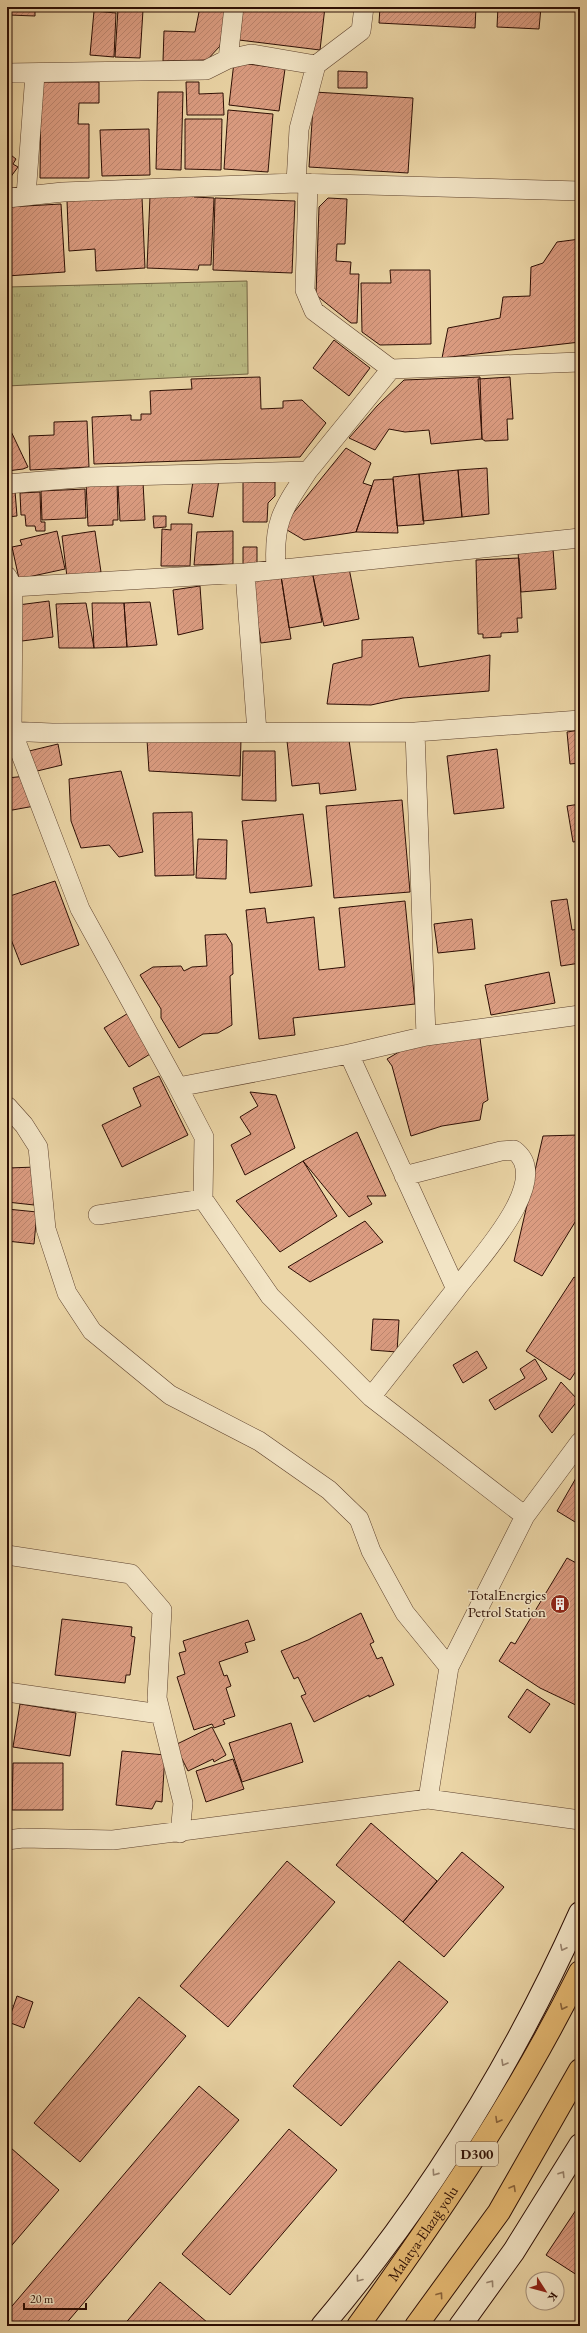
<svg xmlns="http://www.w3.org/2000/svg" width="587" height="2333" viewBox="0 0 587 2333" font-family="'EB Garamond',serif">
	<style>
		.park { fill: url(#park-tufts); stroke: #746544 }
		.building { fill: url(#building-hatch); stroke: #2d0e04 }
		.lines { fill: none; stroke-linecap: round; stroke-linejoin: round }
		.street-casing { stroke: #5c402c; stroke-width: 20 }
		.secondary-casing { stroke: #2d0e04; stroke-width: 24 }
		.highway-casing { stroke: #2d0e04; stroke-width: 24 }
		.street { stroke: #f2e4c5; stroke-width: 19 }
		.secondary { stroke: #f2e4c5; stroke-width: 22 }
		.highway { stroke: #e6ba73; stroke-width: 22 }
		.oneway { stroke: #99846e }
		.oneway2 { stroke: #8a643c }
		.labels { text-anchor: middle; stroke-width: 3; stroke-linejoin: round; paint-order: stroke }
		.shield { fill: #f2e4c5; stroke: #684e3e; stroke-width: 1 }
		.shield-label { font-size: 14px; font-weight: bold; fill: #2d0e04 }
		.poi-label { font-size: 15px; fill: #2d0e04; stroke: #f2e4c5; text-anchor: end }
		.street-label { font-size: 15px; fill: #2d0e04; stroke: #f2e4c5 }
	</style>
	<defs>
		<pattern id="park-tufts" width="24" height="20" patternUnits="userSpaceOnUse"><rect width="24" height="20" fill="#bbbc84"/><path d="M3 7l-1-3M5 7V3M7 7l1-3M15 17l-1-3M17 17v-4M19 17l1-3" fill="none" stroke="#a1a070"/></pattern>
		<pattern id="building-hatch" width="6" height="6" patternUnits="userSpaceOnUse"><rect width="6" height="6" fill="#db9c81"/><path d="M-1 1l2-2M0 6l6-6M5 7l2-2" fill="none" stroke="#bc856e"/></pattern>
	</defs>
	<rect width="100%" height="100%" fill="#ebd5a6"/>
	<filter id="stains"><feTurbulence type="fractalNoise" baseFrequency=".005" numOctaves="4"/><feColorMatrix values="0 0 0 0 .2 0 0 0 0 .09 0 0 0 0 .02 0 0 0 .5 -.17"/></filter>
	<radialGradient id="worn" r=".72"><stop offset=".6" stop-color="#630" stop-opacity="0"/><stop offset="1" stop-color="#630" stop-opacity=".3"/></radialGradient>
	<path class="park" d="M 247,281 L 248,374 L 7,386 L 7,287 Z"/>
	<path class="building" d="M 9,7 L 35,7 L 35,16 L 9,15 Z
		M 200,7 L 227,7 L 220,46 L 207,60 L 163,61 L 164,31 L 195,32 Z
		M 242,7 L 325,7 L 320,50 L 239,40 Z
		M 380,7 L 476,7 L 475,28 L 379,23 Z
		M 498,7 L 541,7 L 539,29 L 497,27 Z
		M 118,9 L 143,10 L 140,58 L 115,57 Z
		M 94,11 L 116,13 L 114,57 L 90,55 Z
		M 234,62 L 285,69 L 279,111 L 229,105 Z
		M 338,71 L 367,72 L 367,88 L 338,88 Z
		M 41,82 L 99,82 L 99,103 L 79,103 L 78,124 L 89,124 L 89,178 L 40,178 Z
		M 186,82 L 199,82 L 199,94 L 223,93 L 224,115 L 187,115 Z
		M 158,92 L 183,92 L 181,170 L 156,169 Z
		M 314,92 L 413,98 L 408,173 L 309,167 Z
		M 228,110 L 273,114 L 268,172 L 224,169 Z
		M 185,119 L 222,119 L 221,170 L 185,169 Z
		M 149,129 L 150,175 L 102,176 L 100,130 Z
		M 7,152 L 16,159 L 13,164 L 18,167 L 7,182 Z
		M 194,194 L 194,197 L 214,198 L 211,265 L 199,265 L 198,270 L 147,268 L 150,196 Z
		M 142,197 L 145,268 L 96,271 L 95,249 L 69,251 L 67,201 Z
		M 215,198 L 295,201 L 292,273 L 213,270 Z
		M 328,198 L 347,199 L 345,244 L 337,244 L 336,261 L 351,262 L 350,274 L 359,274 L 357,323 L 351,323 L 316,295 L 319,207 Z
		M 61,204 L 65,272 L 7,276 L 7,207 Z
		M 580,239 L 580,342 L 442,358 L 448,328 L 500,318 L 503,297 L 530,296 L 531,267 L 543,263 L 557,242 Z
		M 390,270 L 430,270 L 431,344 L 380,345 L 362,332 L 361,283 L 391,283 Z
		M 334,340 L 370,368 L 349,396 L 313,368 Z
		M 260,377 L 261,409 L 283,408 L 283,401 L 302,400 L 326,423 L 300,457 L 94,464 L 92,417 L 131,415 L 131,420 L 141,420 L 141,414 L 151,414 L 150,391 L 192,389 L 191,379 Z
		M 480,377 L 482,439 L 431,444 L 429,430 L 405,432 L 389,429 L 375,450 L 349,438 L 377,406 L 404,380 Z
		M 510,377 L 513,419 L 507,419 L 508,440 L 485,441 L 482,439 L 478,379 Z
		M 87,421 L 89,467 L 30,470 L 29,436 L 54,435 L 54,422 Z
		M 7,423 L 28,467 L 23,469 L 7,471 Z
		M 346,448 L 371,463 L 363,483 L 372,486 L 356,532 L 304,540 L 282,527 Z
		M 487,468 L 489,514 L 462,517 L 458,470 Z
		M 458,470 L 462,517 L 423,521 L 419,474 Z
		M 419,474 L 424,524 L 397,526 L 393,477 Z
		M 194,475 L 219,480 L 213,517 L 188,513 Z
		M 393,479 L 398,533 L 356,532 L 374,480 Z
		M 117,480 L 118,520 L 113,520 L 113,525 L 88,526 L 86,482 Z
		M 143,482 L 145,520 L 120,521 L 118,486 Z
		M 243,482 L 275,482 L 275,496 L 268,503 L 267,522 L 243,522 Z
		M 85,489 L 86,518 L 42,520 L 41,491 Z
		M 15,491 L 17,516 L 7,517 L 7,492 Z
		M 40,492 L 41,522 L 45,522 L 45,531 L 36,531 L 35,526 L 26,526 L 25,515 L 21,515 L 20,493 Z
		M 153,516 L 166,516 L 166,527 L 154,528 Z
		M 171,524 L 192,524 L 190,566 L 161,566 L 162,529 L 171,530 Z
		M 57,531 L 65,569 L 19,579 L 12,547 L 22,545 L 20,540 Z
		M 95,531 L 101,572 L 67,577 L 62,536 Z
		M 233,531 L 233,564 L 194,565 L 197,532 Z
		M 243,547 L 257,547 L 257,564 L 243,565 Z
		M 553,549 L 556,589 L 521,592 L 518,552 Z
		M 519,558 L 522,618 L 517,618 L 518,632 L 501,633 L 501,637 L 483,638 L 483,634 L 478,634 L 476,560 Z
		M 348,563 L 359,619 L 324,626 L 312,571 Z
		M 312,571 L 322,622 L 289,628 L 281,576 Z
		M 281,576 L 291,639 L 261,643 L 251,581 Z
		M 200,586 L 203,629 L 178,635 L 173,590 Z
		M 49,601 L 53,637 L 22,641 L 18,605 Z
		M 150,602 L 157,645 L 127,647 L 124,603 Z
		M 86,603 L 94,648 L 59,648 L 56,604 Z
		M 92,603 L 124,603 L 127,647 L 94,648 Z
		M 413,637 L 419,667 L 490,655 L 489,691 L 403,698 L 371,705 L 327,704 L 333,664 L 362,657 L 362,640 Z
		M 580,730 L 580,763 L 570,764 L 567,732 Z
		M 348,733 L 356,790 L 320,794 L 319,783 L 292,786 L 287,741 Z
		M 241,739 L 240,776 L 149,771 L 147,740 Z
		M 58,744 L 62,765 L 29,773 L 25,752 Z
		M 497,749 L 504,808 L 454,814 L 447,756 Z
		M 243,751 L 275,751 L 276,801 L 242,800 Z
		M 121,771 L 143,852 L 119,857 L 109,845 L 81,848 L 71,821 L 69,779 Z
		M 37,775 L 40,805 L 7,811 L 7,778 Z
		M 402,800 L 410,892 L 334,898 L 326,806 Z
		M 580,804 L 580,841 L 573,842 L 567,806 Z
		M 192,812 L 194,875 L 155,876 L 153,813 Z
		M 303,814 L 312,886 L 250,893 L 242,821 Z
		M 198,839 L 227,840 L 226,879 L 196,878 Z
		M 55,881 L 79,945 L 21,965 L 7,929 L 7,897 Z
		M 567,899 L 572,930 L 580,929 L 580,963 L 561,966 L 551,901 Z
		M 405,901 L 415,1004 L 293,1018 L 295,1035 L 259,1039 L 246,910 L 265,908 L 267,923 L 314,917 L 319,970 L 345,967 L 339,908 Z
		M 472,919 L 475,949 L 438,953 L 434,924 Z
		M 226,934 L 232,944 L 233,974 L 230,976 L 232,1025 L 218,1033 L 203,1034 L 179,1048 L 161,1018 L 161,1009 L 140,975 L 153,967 L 181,966 L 184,971 L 192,967 L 207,966 L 205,935 Z
		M 549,972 L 555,1003 L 491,1015 L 485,985 Z
		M 130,1012 L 155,1051 L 129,1067 L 104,1028 Z
		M 476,1031 L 480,1038 L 488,1100 L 483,1103 L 480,1120 L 442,1126 L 411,1136 L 392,1066 L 387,1059 L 426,1036 Z
		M 159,1076 L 188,1135 L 122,1167 L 102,1125 L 141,1106 L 133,1088 Z
		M 250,1092 L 276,1095 L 295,1148 L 245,1175 L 231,1145 L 251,1134 L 240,1117 L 258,1106 Z
		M 357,1132 L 386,1196 L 367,1196 L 372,1204 L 349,1217 L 303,1161 Z
		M 578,1135 L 580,1154 L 580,1214 L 542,1276 L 514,1261 L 543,1136 Z
		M 303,1161 L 337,1216 L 280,1252 L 236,1201 Z
		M 36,1167 L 34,1205 L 7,1202 L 8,1168 Z
		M 7,1209 L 37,1212 L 34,1244 L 7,1241 Z
		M 365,1221 L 383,1242 L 310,1282 L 288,1267 Z
		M 574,1277 L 580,1281 L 580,1365 L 570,1380 L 526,1351 Z
		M 373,1319 L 399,1320 L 397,1352 L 371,1350 Z
		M 477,1351 L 487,1368 L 463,1383 L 453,1365 Z
		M 535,1359 L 547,1379 L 495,1410 L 489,1400 L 525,1378 L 520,1369 Z
		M 561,1382 L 578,1400 L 552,1433 L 539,1416 Z
		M 580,1471 L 580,1525 L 557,1511 Z
		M 567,1558 L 580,1565 L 580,1707 L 540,1688 L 499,1661 L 511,1642 L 515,1644 Z
		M 361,1613 L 374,1642 L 370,1644 L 377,1659 L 382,1657 L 394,1685 L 369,1697 L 369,1695 L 314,1722 L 301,1696 L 306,1694 L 298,1677 L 294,1679 L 281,1651 L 308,1640 Z
		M 62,1619 L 132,1627 L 131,1636 L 135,1637 L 130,1675 L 126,1675 L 125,1683 L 55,1675 Z
		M 248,1620 L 255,1640 L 245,1643 L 248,1652 L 219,1662 L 224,1676 L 227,1675 L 231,1686 L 226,1688 L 235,1716 L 223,1720 L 225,1724 L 214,1728 L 212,1724 L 194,1730 L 177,1677 L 185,1674 L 179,1653 L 186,1651 L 183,1641 Z
		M 527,1689 L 550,1704 L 530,1733 L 508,1717 Z
		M 20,1704 L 76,1713 L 70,1756 L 13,1747 Z
		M 291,1723 L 303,1762 L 242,1782 L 229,1743 Z
		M 212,1727 L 226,1755 L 214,1762 L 213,1759 L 188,1771 L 175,1745 Z
		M 122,1751 L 165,1755 L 162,1802 L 156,1801 L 152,1809 L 116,1805 Z
		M 233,1759 L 244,1789 L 206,1802 L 196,1771 Z
		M 13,1763 L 63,1763 L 63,1810 L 12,1810 Z
		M 371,1823 L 437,1881 L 403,1922 L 336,1865 Z
		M 462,1852 L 504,1887 L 444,1957 L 403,1922 Z
		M 287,1861 L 335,1902 L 228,2027 L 180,1986 Z
		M 399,1961 L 448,2002 L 341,2126 L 293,2086 Z
		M 17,1996 L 33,2002 L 24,2028 L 8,2022 Z
		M 139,1997 L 186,2036 L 80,2162 L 34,2123 Z
		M 7,2004 L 12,2005 L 7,2024 Z
		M 199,2086 L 239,2120 L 64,2326 L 8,2326 L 7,2312 Z
		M 289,2129 L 337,2170 L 230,2295 L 182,2254 Z
		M 11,2148 L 59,2190 L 7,2251 L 7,2153 Z
		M 580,2204 L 580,2277 L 546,2255 Z
		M 160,2282 L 208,2323 L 206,2326 L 123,2326 Z"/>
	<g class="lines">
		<defs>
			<path id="street" d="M 228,59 L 234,7
				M 316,65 L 361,31 L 364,7
				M 7,73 L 206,70 L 228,59 L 251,54 L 316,65 L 299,129 L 296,183
				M 308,183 L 305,290 L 314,311 L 391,369 L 580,362
				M 26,196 L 35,74
				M 7,198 L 63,192 L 296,183 L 580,191
				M 7,484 L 90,477 L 308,471 L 391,369
				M 276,568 C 273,521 283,509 308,471
				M 245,573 L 257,732
				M 7,576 L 13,587 L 12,731 L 80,909 L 178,1087 L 204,1137 L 203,1199 L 270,1296 L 371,1397 L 525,1516
				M 13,587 L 245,573 L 580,538
				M 7,731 L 52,733 L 415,732 L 580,720
				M 415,732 L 426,1036
				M 349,1054 L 456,1289 L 371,1397
				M 178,1087 L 349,1054 L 426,1036 L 580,1015
				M 7,1106 L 24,1125 L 38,1147 L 46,1229 L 67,1293 L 92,1331 L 170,1395 L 259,1441 L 329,1490 L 359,1519 L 371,1551 L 405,1613 L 449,1667
				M 404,1176 L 501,1151 L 514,1150 C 555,1180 476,1262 456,1289
				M 98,1215 L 203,1199
				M 7,1555 L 131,1574 L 162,1610 L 157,1698 L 183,1803 L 180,1833
				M 7,1692 L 160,1714
				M 428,1799 L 449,1667 L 525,1516 L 580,1442
				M 7,1840 L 23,1838 L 113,1840 L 428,1799 L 580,1820"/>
			<path id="secondary" d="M 322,2326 C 427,2202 514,2061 580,1913
				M 460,2326 L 514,2251 L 580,2145"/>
			<g id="highway">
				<path id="s1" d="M 358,2326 C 440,2213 518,2097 580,1972"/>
				<path d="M 416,2326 L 499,2212 L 580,2070"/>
			</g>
		</defs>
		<use href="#street" class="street-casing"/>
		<use href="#secondary" class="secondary-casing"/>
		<use href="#highway" class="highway-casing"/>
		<use href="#street" class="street"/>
		<use href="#secondary" class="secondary"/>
		<use href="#highway" class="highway"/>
	</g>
	<defs><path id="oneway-chevron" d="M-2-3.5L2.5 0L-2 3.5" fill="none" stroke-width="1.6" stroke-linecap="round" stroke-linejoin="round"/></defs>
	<g class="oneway">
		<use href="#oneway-chevron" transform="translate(563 1948) rotate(117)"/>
		<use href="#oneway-chevron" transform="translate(504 2063) rotate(120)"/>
		<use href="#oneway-chevron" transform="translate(435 2173) rotate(125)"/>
		<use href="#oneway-chevron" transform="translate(562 2174) rotate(-58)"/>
		<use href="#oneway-chevron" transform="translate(359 2279) rotate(127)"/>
		<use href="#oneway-chevron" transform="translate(491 2283) rotate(-54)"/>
	</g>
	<g class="oneway2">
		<use href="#oneway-chevron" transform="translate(563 2007) rotate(116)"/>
		<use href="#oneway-chevron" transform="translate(498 2120) rotate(120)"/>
		<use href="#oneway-chevron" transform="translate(513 2188) rotate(-60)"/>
		<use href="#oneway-chevron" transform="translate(440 2295) rotate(-54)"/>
	</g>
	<defs>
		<symbol id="building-disc" viewBox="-11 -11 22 22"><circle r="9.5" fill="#8f2418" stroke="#f2e4c5"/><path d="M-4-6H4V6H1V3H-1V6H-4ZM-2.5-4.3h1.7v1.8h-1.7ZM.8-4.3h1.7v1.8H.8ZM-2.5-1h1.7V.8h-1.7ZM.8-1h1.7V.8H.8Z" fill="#fff"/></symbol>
	</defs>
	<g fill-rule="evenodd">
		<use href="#building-disc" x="549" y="1593" width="22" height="22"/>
	</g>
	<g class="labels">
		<rect class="shield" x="456" y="2142" width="42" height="24" rx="3"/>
		<g class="shield-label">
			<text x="477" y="2159">D300</text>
		</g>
		<g class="poi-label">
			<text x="546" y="1600">TotalEnergies<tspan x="546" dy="17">Petrol Station</tspan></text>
		</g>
		<g class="street-label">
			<text dy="5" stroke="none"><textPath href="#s1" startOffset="113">Malatya-Elazığ yolu</textPath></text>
		</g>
	</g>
	<rect width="587" height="2333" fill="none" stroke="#ebd5a6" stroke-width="24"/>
	<rect x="8" y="8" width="571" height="2317" fill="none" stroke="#2d0e04" stroke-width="2"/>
	<rect x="12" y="12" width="563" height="2309" fill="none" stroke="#2d0e04"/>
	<g transform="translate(545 2291) rotate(126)"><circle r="19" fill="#f2e4c5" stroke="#a38e78"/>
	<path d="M0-3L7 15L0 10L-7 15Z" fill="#8f2418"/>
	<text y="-6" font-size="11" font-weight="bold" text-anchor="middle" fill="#2d0e04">K</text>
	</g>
	<path d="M24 2303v6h62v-6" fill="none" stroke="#2d0e04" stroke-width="2"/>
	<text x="30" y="2303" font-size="12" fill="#2d0e04" stroke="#f2e4c5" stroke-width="3" paint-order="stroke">20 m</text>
	<rect width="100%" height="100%" filter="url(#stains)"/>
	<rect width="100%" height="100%" fill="url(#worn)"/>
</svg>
